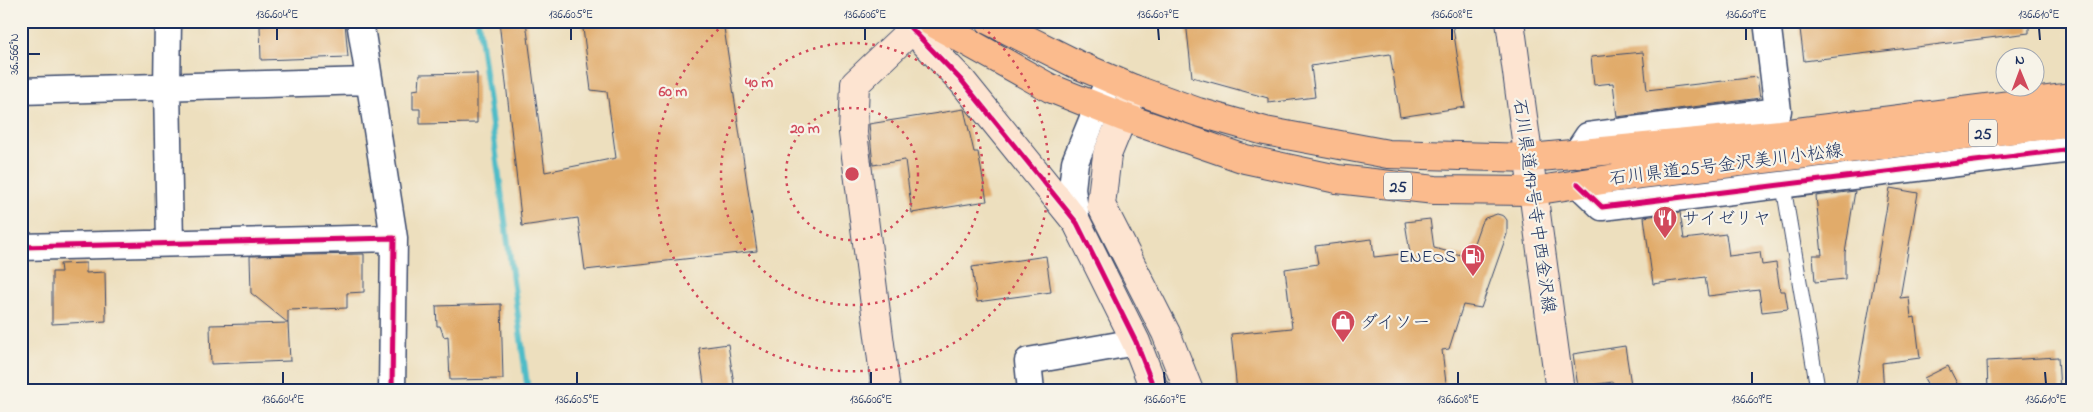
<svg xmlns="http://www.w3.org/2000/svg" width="2093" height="412" viewBox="0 0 2093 412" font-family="'Indie Flower','Klee One',sans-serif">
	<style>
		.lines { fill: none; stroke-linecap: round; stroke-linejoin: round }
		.stream { stroke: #4fbcc7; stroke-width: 6 }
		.building { fill: #e1ab6a }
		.lane-casing { stroke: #3a496c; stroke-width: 16 }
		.street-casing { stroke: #3a496c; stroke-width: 29 }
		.secondary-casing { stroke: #3a496c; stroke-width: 30 }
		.primary-casing { stroke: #3a496c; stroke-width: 30 }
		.lane { stroke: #fff; stroke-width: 14 }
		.street { stroke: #fff; stroke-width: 26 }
		.secondary { stroke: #fde4d1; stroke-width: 28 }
		.primary { stroke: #fbbb8d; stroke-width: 28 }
		.cycleway-casing { stroke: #f7f3e8; stroke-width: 8 }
		.cycleway { stroke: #d6006c; stroke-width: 5 }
		.ticks { fill: none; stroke: #1b2f5e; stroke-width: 2 }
		.ring { fill: none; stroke: #d1495b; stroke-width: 2.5; stroke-dasharray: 2.5 5 }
		.labels { text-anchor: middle; stroke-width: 4.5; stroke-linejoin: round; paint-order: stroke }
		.shield { fill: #f7f3e8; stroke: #5d6a87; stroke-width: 1 }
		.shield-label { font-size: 16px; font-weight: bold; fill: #1b2f5e }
		.street-label { font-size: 18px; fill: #1b2f5e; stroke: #f7f3e8 }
		.poi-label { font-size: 18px; fill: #1b2f5e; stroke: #f7f3e8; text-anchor: start }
		.centre { fill: #d1495b; stroke: #f7f3e8; stroke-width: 2.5 }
		.ring-label { font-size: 15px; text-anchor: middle; font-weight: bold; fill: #d1495b; stroke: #f7f3e8; stroke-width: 4.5; stroke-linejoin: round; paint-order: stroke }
		.neatline { fill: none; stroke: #1b2f5e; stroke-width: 2 }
		.ticks-label { font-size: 12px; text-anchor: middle; fill: #1b2f5e }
	</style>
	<rect width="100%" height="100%" fill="#f7f3e8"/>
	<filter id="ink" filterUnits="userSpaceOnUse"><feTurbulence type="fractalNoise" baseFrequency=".02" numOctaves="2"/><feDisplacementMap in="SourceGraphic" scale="10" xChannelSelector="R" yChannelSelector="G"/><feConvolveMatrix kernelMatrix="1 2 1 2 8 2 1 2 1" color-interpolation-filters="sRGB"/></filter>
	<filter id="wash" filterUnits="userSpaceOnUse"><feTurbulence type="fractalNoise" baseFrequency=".0096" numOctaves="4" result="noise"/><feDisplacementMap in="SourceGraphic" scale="20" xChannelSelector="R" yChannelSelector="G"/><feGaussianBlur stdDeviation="1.12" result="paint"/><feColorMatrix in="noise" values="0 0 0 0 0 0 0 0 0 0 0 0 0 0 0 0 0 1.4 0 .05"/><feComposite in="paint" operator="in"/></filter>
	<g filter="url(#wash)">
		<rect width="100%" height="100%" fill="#eddfbe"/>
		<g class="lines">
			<path class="stream" d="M 478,21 L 528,391"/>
		</g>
		<g id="blocks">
			<path class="building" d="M 499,21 L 526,21 L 545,172 L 616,158 L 607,92 L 591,90 L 582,21 L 723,21 L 757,251 L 585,270 L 578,218 L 522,226 Z
				M 1186,21 L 1452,21 L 1465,107 L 1400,117 L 1390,54 L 1311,66 L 1315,97 L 1268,103 L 1268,98 L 1192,77 Z
				M 1799,21 L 2029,21 L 2029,33 L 1804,61 Z
				M 345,23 L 348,57 L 261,60 L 260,26 Z
				M 1643,52 L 1647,90 L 1757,77 L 1760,98 L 1617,117 L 1613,83 L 1594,85 L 1591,57 Z
				M 477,73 L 477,123 L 420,124 L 420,109 L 413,109 L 413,90 L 419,89 L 420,74 Z
				M 964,109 L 974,152 L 978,152 L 987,201 L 912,213 L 905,160 L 873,165 L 869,124 Z
				M 1890,188 L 1918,193 L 1900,298 L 1909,297 L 1911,318 L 1915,317 L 1920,358 L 1882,363 L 1884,391 L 1855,391 Z
				M 1855,191 L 1845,253 L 1845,279 L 1815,282 L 1813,255 L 1822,255 L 1816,196 Z
				M 1680,212 L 1684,239 L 1726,234 L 1729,256 L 1760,252 L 1762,265 L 1776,263 L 1780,291 L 1785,291 L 1788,309 L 1762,312 L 1759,290 L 1708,296 L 1705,277 L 1653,284 L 1644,217 Z
				M 1497,214 L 1504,216 L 1507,220 L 1507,234 L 1481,308 L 1463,305 L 1449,349 L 1442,350 L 1447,391 L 1237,391 L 1231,334 L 1292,328 L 1285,269 L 1318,264 L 1315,246 L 1372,239 L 1374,257 L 1410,253 L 1405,222 L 1430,219 L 1434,248 L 1469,257 L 1481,223 L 1485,218 Z
				M 364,254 L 364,292 L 347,293 L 347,308 L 288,310 L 288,323 L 251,293 L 250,256 Z
				M 1046,256 L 1051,292 L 977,302 L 972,267 Z
				M 86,263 L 86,273 L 105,272 L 106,321 L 52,324 L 52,272 L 61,272 L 60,264 Z
				M 501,304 L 503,379 L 450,380 L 448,336 L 444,337 L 440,326 L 437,326 L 436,306 Z
				M 288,323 L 290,361 L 211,364 L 210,325 Z
				M 728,344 L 735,391 L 705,391 L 699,348 Z
				M 1625,346 L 1632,391 L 1614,391 L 1613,382 L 1578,387 L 1573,354 Z
				M 2058,357 L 2060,391 L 1988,391 L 1987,361 Z
				M 1948,366 L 1961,391 L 1931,391 L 1924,378 Z"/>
		</g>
	</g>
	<g filter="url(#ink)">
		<use href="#blocks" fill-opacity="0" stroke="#3a496c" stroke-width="1"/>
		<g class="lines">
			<defs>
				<path id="lane" d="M 1783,184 L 1818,391"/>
				<path id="street" d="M 168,21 L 167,87 L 170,243
					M 360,21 L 394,238
					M 21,91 L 369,81
					M 1576,154 L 1588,136 L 1778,111 L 1767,21
					M 1578,184 L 1602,207 L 2072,149
					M 1077,223 L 1072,189 L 1075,162 L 1109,79
					M 21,247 L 394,238 L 392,391
					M 1031,391 L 1028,361 L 1136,342"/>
				<path id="secondary" d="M 904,21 L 962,81 L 1077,223 L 1136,342 L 1155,391
					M 1510,21 L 1560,391
					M 1134,89 L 1107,155 L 1101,205 L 1166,333 L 1189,391
					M 886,391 L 853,133 L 855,84 L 921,21"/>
				<path id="primary" d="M 930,21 L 1050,88 L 1123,117 L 1245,159 L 1337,179 L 1435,190 L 1533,191 L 1641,174 L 2072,122
					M 990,21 L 1076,64 L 1134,89 L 1198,112 L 1265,131 L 1388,154 L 1530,158 L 1781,134 L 2072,97"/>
			</defs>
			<use href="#lane" class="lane-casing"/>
			<use href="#street" class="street-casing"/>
			<use href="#secondary" class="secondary-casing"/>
			<use href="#primary" class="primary-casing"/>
			<use href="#lane" class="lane"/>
			<use href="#street" class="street"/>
			<use href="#secondary" class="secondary"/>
			<use href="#primary" class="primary"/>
			<defs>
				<path id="cycleway" d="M 904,21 L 962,81 L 1077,223 L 1136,342 L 1155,391
					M 1578,184 L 1602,207 L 2072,149
					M 21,247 L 394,238 L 392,391"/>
			</defs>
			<use href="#cycleway" class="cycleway-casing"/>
			<use href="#cycleway" class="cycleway"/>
		</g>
	</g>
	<path class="ticks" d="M 277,28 L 277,40M 571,28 L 571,40M 865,28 L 865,40M 1158,28 L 1159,40M 1452,28 L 1452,40M 1746,28 L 1746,40M 2039,28 L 2040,40M 28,54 L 40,54M 283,372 L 283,384M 577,372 L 577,384M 871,372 L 871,384M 1164,372 L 1165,384M 1458,372 L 1458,384M 1752,372 L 1752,384M 2045,372 L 2046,384"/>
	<g class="ring">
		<circle cx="852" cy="174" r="66"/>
		<circle cx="852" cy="174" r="131"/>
		<path d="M977 22A197 197 0 1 1 727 22"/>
	</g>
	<defs>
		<symbol id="restaurant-pin" viewBox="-11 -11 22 30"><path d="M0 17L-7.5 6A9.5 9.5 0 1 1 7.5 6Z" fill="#d1495b" stroke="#f7f3e8"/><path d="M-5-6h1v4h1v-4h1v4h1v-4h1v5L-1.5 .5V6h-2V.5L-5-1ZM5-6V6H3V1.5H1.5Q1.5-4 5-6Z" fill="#fff"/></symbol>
		<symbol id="fuel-pin" viewBox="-11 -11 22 30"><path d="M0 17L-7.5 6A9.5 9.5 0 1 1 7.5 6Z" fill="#d1495b" stroke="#f7f3e8"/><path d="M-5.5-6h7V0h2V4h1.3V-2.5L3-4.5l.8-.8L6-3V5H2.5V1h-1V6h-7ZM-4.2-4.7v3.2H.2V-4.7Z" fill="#fff"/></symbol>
		<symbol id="shop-pin" viewBox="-11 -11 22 30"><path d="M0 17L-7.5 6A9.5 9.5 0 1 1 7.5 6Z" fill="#d1495b" stroke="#f7f3e8"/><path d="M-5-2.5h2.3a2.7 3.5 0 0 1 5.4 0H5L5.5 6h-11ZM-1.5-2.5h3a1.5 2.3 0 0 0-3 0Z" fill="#fff"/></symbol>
	</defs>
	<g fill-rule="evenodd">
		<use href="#restaurant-pin" x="1651" y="204" width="28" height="38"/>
		<use href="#fuel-pin" x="1459" y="242" width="28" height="38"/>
		<use href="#shop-pin" x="1329" y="308" width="28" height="38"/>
	</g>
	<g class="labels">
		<g class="shield">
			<rect x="1969" y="119.5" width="28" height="27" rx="4"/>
			<rect x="1384" y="172.5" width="28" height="27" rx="4"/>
		</g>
		<g class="shield-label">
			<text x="1983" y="139">25</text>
			<text x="1398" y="192">25</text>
		</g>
		<g class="street-label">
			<text transform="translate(1726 164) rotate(-7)" y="6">石川県道25号金沢美川小松線</text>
			<text transform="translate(1535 206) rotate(82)" y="6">石川県道197号寺中西金沢線</text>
		</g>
		<g class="poi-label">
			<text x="1682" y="224">サイゼリヤ</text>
			<text x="1456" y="262" text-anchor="end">ENEOS</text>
			<text x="1360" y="328">ダイソー</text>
		</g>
	</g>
	<circle cx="852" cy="174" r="8" class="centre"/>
	<g class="ring-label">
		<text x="759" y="87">40 m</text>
		<text x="673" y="96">60 m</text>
		<text x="805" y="133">20 m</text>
	</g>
	<rect width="2093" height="412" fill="none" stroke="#f7f3e8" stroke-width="55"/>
	<g transform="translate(2020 72) rotate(359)"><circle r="24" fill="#f7f3e8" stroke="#9fa5b1"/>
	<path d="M0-4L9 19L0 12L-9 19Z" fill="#d1495b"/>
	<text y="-8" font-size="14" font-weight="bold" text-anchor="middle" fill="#1b2f5e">N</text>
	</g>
	<rect x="28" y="28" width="2038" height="356" class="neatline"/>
	<g class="ticks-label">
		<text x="277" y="18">136.604°E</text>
		<text x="571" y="18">136.605°E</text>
		<text x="865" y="18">136.606°E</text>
		<text x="1158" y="18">136.607°E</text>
		<text x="1452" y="18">136.608°E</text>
		<text x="1746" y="18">136.609°E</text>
		<text x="2039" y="18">136.610°E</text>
		<text transform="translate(14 54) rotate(-90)" y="4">36.566°N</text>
		<text x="283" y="403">136.604°E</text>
		<text x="577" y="403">136.605°E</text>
		<text x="871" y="403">136.606°E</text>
		<text x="1165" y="403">136.607°E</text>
		<text x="1458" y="403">136.608°E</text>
		<text x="1752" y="403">136.609°E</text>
		<text x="2046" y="403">136.610°E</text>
	</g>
</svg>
